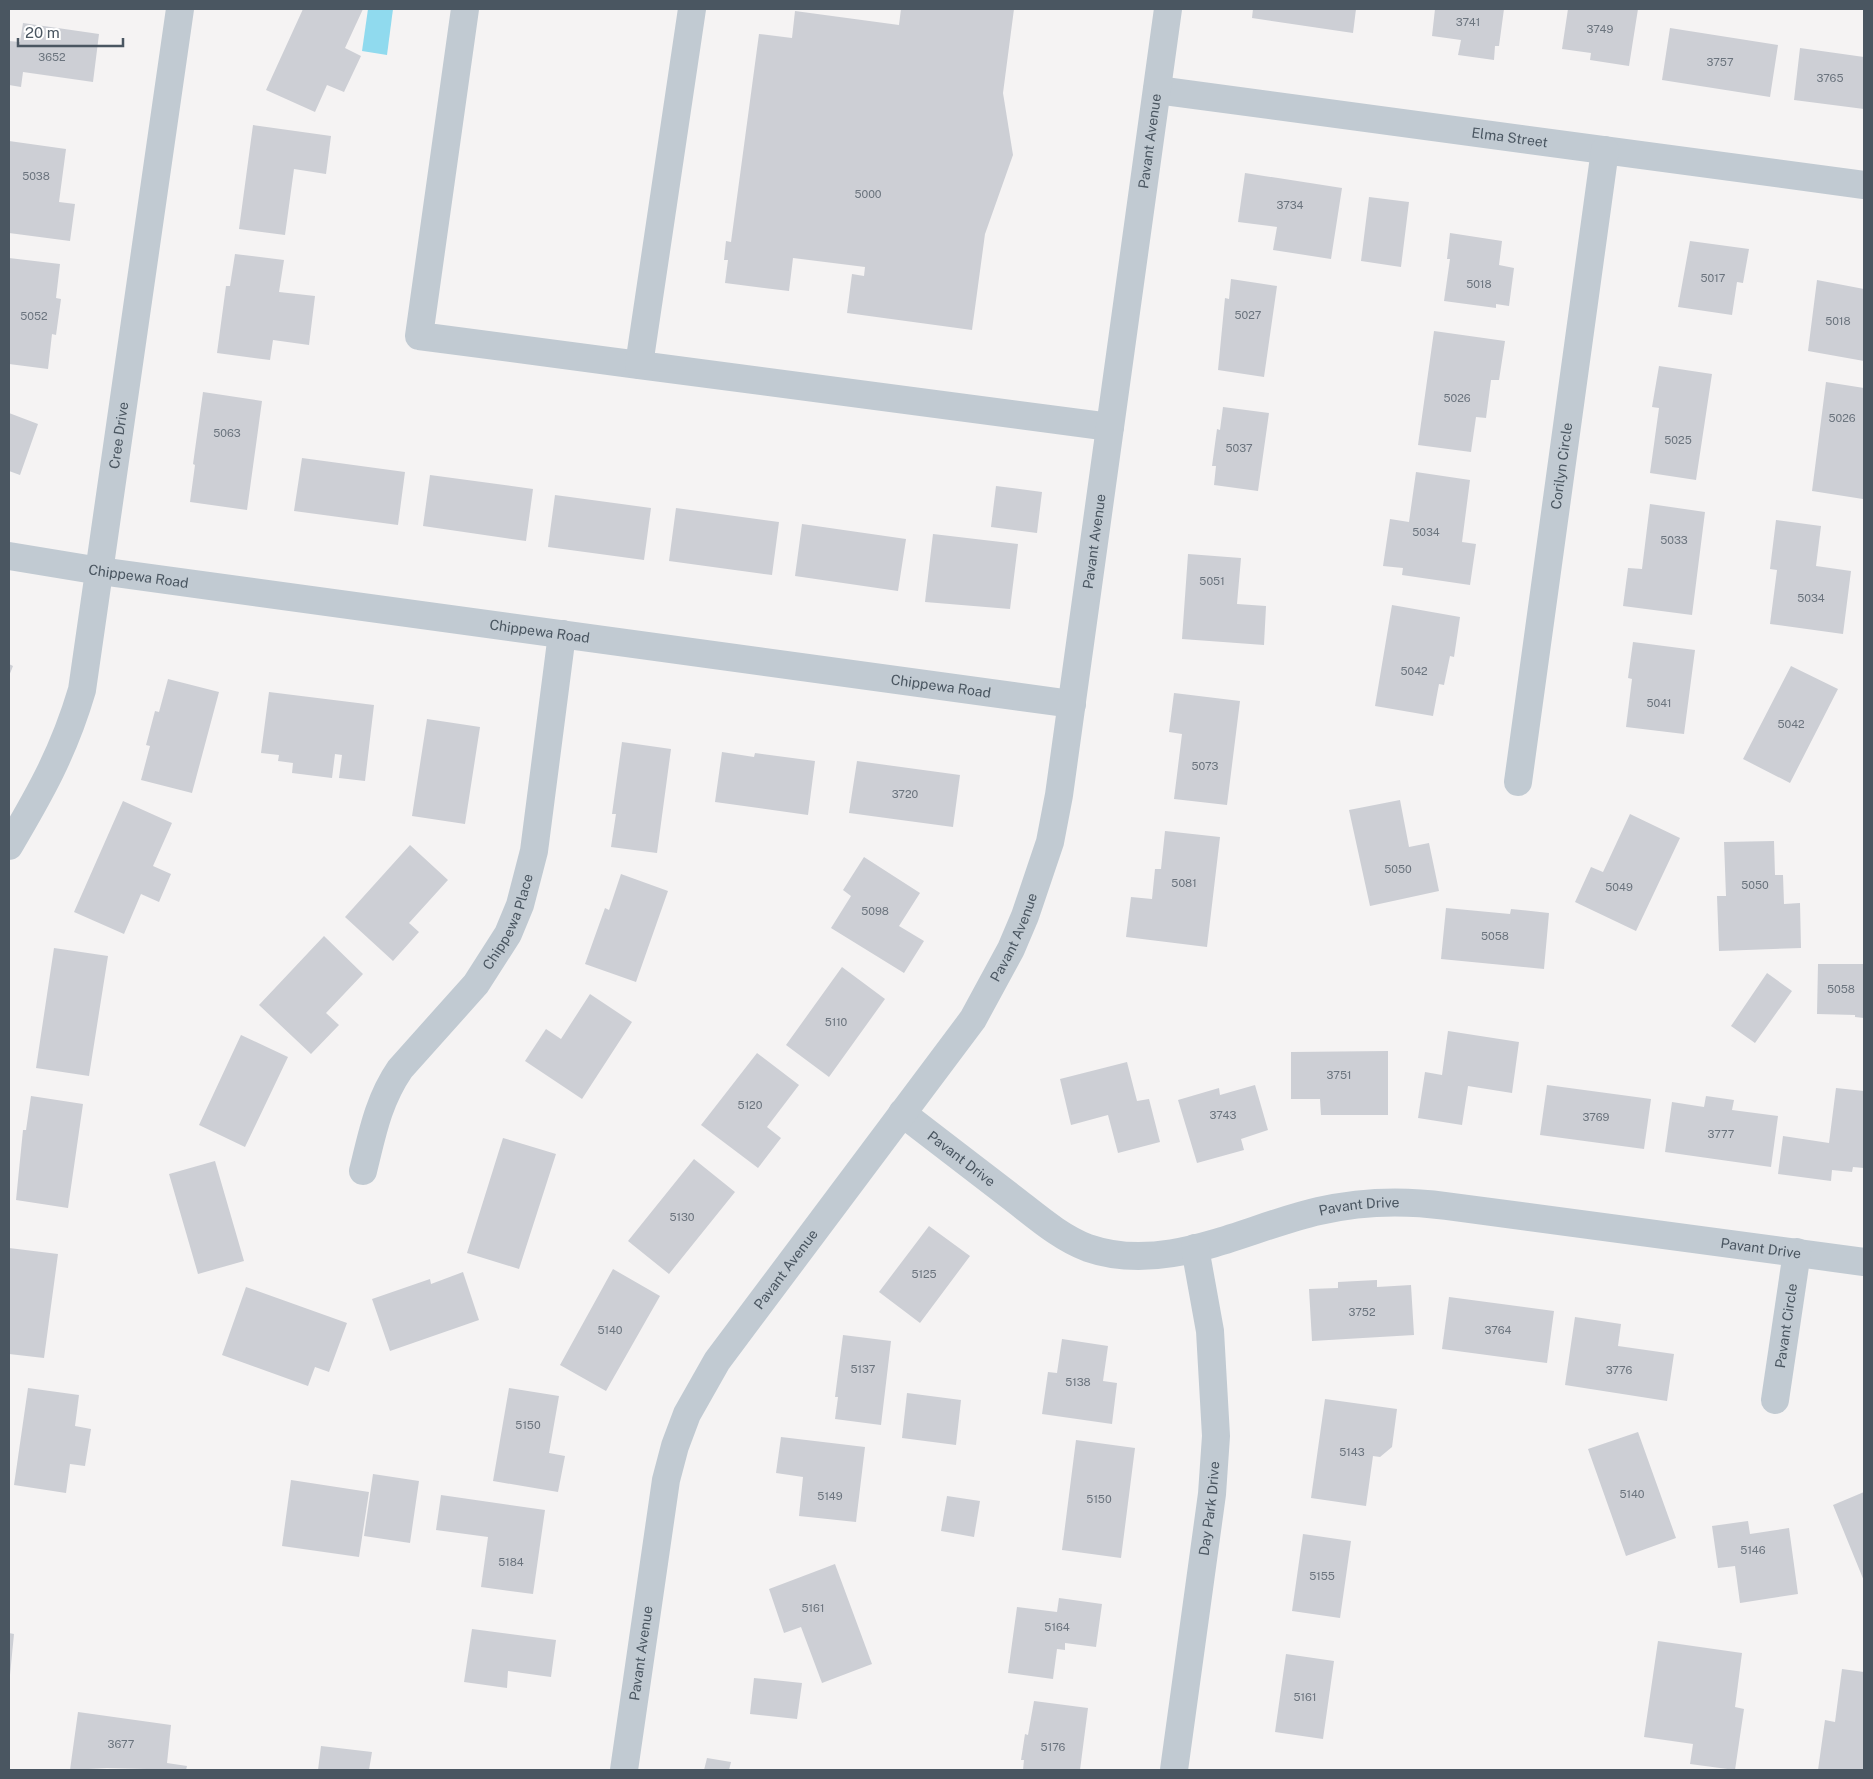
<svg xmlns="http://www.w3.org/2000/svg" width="1873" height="1779" viewBox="0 0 1873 1779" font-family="'Public Sans',sans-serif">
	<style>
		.water { fill: #90daee }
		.building { fill: #cdcfd5 }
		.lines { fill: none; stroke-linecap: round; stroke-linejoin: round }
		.minor { stroke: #c1cad2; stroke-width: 28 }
		.labels { text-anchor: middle; stroke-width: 4; stroke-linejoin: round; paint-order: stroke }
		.number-label { font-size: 11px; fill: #6b747e }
		.street-label { font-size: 14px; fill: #4a5661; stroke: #fff }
	</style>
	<rect width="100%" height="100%" fill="#f5f3f3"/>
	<path class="water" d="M 368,9 L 393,9 L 387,55 L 362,51 Z"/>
	<path class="building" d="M 303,9 L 363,9 L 345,48 L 361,56 L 344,92 L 327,85 L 315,112 L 266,90 Z
		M 901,9 L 1014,9 L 1003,93 L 1013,155 L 985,234 L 972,330 L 847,313 L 852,274 L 864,276 L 865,267 L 793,258 L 789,291 L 725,283 L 728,260 L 724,260 L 726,241 L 731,242 L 759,34 L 792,38 L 795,11 L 899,25 Z
		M 1253,9 L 1356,9 L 1353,33 L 1252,18 Z
		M 1435,9 L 1504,9 L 1499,46 L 1495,46 L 1494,60 L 1458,55 L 1461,40 L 1432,36 Z
		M 1568,9 L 1638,9 L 1629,66 L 1590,60 L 1591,53 L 1562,49 Z
		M 23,23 L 99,34 L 93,82 L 23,72 L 21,87 L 9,85 L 9,41 L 20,42 Z
		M 1670,28 L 1778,45 L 1770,97 L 1662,80 Z
		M 1800,48 L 1864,57 L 1864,109 L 1794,100 Z
		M 253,125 L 331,136 L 326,174 L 294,169 L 285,235 L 239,229 Z
		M 9,141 L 66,149 L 59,202 L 75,204 L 70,241 L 9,233 Z
		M 1245,173 L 1342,188 L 1331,259 L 1273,250 L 1277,227 L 1238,222 Z
		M 1369,197 L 1409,202 L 1401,267 L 1361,261 Z
		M 1450,233 L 1502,241 L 1499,265 L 1514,268 L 1509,306 L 1496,304 L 1496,308 L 1444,301 L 1450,259 L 1447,259 Z
		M 1690,241 L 1749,249 L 1743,283 L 1737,282 L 1732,315 L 1678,307 Z
		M 235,254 L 284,260 L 279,292 L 315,296 L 309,345 L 273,340 L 270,360 L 217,353 L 226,286 L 230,286 Z
		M 9,258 L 60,264 L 56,298 L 61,299 L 56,335 L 52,334 L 48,369 L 9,364 Z
		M 1231,279 L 1277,286 L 1264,377 L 1218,370 L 1225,298 L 1229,299 Z
		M 1817,280 L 1864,289 L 1864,361 L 1808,351 Z
		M 1434,331 L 1505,341 L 1499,380 L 1491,380 L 1486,418 L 1476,417 L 1471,452 L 1418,445 Z
		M 1659,366 L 1712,374 L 1696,480 L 1650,473 L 1659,408 L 1652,407 Z
		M 1826,382 L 1864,388 L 1863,499 L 1812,491 Z
		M 203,392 L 262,401 L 247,510 L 190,502 L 195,465 L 193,464 Z
		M 1223,407 L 1269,413 L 1258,491 L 1214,485 L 1216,466 L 1212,466 L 1217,429 L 1220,430 Z
		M 9,413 L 38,424 L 20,475 L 9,471 Z
		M 302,458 L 405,472 L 398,525 L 294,511 Z
		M 1416,472 L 1470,480 L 1462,542 L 1476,544 L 1470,585 L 1402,575 L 1403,568 L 1383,566 L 1390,519 L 1409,522 Z
		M 430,475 L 533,489 L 526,541 L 423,526 Z
		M 996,486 L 1042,492 L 1037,533 L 991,527 Z
		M 555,495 L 651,508 L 644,560 L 548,547 Z
		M 1650,504 L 1705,512 L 1692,615 L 1623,606 L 1628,568 L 1642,569 Z
		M 676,508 L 779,522 L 772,575 L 669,561 Z
		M 1776,520 L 1821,526 L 1816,566 L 1851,571 L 1843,634 L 1770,624 L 1777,570 L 1770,569 Z
		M 802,524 L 906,539 L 898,591 L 795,576 Z
		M 933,534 L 1018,544 L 1010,609 L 925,602 Z
		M 1188,554 L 1241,558 L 1237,604 L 1266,606 L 1264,645 L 1182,639 Z
		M 1392,605 L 1460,617 L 1454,657 L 1450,656 L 1444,685 L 1439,684 L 1433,716 L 1375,706 Z
		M 1633,642 L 1695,650 L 1684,734 L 1626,727 L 1632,679 L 1628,678 Z
		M 9,664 L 13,666 L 9,676 Z
		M 1791,666 L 1838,689 L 1790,783 L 1743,759 Z
		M 168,679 L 219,692 L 192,793 L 141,780 L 150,746 L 146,745 L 155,711 L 159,712 Z
		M 269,692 L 374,705 L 365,781 L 339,778 L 342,755 L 335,754 L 332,778 L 292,773 L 293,763 L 278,761 L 279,755 L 261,753 Z
		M 1174,693 L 1240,701 L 1227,805 L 1174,799 L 1182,734 L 1169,732 Z
		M 427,719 L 480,727 L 465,824 L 412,816 Z
		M 622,742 L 671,749 L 657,853 L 611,847 L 616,814 L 612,814 Z
		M 722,752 L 754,757 L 755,753 L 815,761 L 808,815 L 715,802 Z
		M 857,761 L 960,775 L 953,827 L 849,813 Z
		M 1400,800 L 1409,847 L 1429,843 L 1439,891 L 1370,906 L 1349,810 Z
		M 123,801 L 172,823 L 153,866 L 171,874 L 159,902 L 141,894 L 124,934 L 74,912 Z
		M 1630,814 L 1680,838 L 1636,931 L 1575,902 L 1591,867 L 1603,872 Z
		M 1165,831 L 1220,837 L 1207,947 L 1126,937 L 1131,897 L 1152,899 L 1155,869 L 1161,869 Z
		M 1774,841 L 1775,875 L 1783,875 L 1784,904 L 1800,903 L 1801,948 L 1719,951 L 1717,896 L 1726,896 L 1724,842 Z
		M 410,845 L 448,880 L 409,923 L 419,932 L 393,961 L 345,917 Z
		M 864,857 L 920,893 L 899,926 L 924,941 L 904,973 L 831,928 L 851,896 L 843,890 Z
		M 621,874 L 668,891 L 636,982 L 585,964 L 605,908 L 609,910 Z
		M 1446,908 L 1510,914 L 1511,909 L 1549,913 L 1544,969 L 1441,959 Z
		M 324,936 L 363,974 L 326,1013 L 339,1025 L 311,1054 L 259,1005 Z
		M 54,948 L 108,956 L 89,1076 L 36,1068 Z
		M 1818,964 L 1864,964 L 1864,1018 L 1855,1017 L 1855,1015 L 1817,1014 Z
		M 842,967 L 885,999 L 829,1077 L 786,1045 Z
		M 1767,973 L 1792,991 L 1755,1043 L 1731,1026 Z
		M 590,994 L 632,1022 L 582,1099 L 525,1061 L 546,1029 L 561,1039 Z
		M 1448,1031 L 1519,1042 L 1512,1093 L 1468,1086 L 1462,1125 L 1418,1118 L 1425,1072 L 1442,1075 Z
		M 241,1035 L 288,1057 L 245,1147 L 199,1125 Z
		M 1388,1051 L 1388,1115 L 1321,1115 L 1320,1099 L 1291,1099 L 1291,1052 Z
		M 757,1053 L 799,1085 L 767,1127 L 781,1138 L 758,1168 L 701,1125 Z
		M 1127,1062 L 1137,1101 L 1149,1099 L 1160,1142 L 1118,1153 L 1108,1115 L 1071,1125 L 1060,1079 Z
		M 1255,1085 L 1268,1130 L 1241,1139 L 1244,1150 L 1197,1163 L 1178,1100 L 1219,1088 L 1220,1095 Z
		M 1547,1085 L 1651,1099 L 1644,1149 L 1540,1135 Z
		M 1836,1088 L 1864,1091 L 1864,1168 L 1853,1167 L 1852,1172 L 1832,1170 L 1831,1181 L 1778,1174 L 1783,1136 L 1829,1143 Z
		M 31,1096 L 83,1104 L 68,1208 L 16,1200 L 23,1130 L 26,1130 Z
		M 1706,1096 L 1734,1100 L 1732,1110 L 1778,1116 L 1771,1167 L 1665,1152 L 1672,1102 L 1704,1107 Z
		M 503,1138 L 556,1154 L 519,1269 L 467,1253 Z
		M 694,1159 L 735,1192 L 669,1274 L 628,1241 Z
		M 215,1161 L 244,1261 L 198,1274 L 169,1174 Z
		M 929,1226 L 970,1256 L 920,1323 L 879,1292 Z
		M 9,1248 L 58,1254 L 44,1358 L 9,1354 Z
		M 613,1269 L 660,1296 L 606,1391 L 560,1365 Z
		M 463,1272 L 479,1320 L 390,1351 L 372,1299 L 430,1279 L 431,1284 Z
		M 1377,1280 L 1377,1287 L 1411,1285 L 1414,1335 L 1312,1341 L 1309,1289 L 1338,1288 L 1338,1282 Z
		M 246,1287 L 347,1323 L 329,1372 L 315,1367 L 308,1386 L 222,1355 Z
		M 1449,1297 L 1554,1311 L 1547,1363 L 1442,1349 Z
		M 1575,1317 L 1621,1324 L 1618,1346 L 1674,1354 L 1667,1401 L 1565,1385 Z
		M 843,1335 L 891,1341 L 881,1425 L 835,1419 L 838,1397 L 835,1397 Z
		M 1062,1339 L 1108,1346 L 1103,1381 L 1117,1383 L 1112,1424 L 1042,1414 L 1048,1372 L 1057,1373 Z
		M 28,1388 L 79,1395 L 75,1426 L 91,1429 L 85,1466 L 70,1464 L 66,1493 L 14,1485 Z
		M 509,1388 L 559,1396 L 549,1453 L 565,1456 L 558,1492 L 493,1481 Z
		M 907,1393 L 961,1400 L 956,1445 L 902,1438 Z
		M 1325,1399 L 1397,1409 L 1392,1447 L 1380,1457 L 1373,1456 L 1366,1506 L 1311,1498 Z
		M 1638,1432 L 1676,1538 L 1626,1556 L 1588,1449 Z
		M 781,1437 L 865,1447 L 856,1522 L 799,1516 L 803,1477 L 776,1473 Z
		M 1076,1440 L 1135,1448 L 1121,1558 L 1062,1550 Z
		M 373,1474 L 419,1481 L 410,1543 L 364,1536 Z
		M 291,1480 L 369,1492 L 359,1557 L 282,1546 Z
		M 1864,1492 L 1864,1581 L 1833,1505 Z
		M 441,1495 L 545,1510 L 533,1594 L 481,1587 L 488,1537 L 436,1530 Z
		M 947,1496 L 980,1501 L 974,1537 L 941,1531 Z
		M 1748,1521 L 1750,1534 L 1789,1528 L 1798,1594 L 1740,1603 L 1735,1566 L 1718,1568 L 1712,1526 Z
		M 1303,1534 L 1351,1541 L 1340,1618 L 1292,1611 Z
		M 835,1564 L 872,1664 L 822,1683 L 801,1627 L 784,1633 L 769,1589 Z
		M 1059,1598 L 1102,1604 L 1096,1647 L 1065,1643 L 1065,1650 L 1057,1649 L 1053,1679 L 1008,1673 L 1017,1607 L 1057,1612 Z
		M 472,1629 L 556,1640 L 551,1677 L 508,1671 L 507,1688 L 464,1682 Z
		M 9,1633 L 14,1634 L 10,1675 L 9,1675 Z
		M 1658,1641 L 1742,1653 L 1735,1707 L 1744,1709 L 1735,1770 L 1690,1764 L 1693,1744 L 1644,1737 Z
		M 1286,1654 L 1334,1661 L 1323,1739 L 1275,1732 Z
		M 1842,1669 L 1864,1672 L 1864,1770 L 1818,1770 L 1825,1720 L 1835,1722 Z
		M 754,1678 L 802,1683 L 797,1719 L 750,1714 Z
		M 1034,1701 L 1088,1708 L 1080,1770 L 1023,1770 L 1024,1760 L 1021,1760 L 1025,1734 L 1028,1735 Z
		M 78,1712 L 171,1725 L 167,1763 L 187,1766 L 186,1770 L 107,1768 L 70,1770 Z
		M 321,1746 L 372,1752 L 369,1770 L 318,1770 Z
		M 707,1758 L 731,1762 L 729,1770 L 704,1770 Z"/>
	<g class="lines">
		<g class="minor">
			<path d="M 465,9 L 419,336 L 639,365"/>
			<path d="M 692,9 L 639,365 L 1110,427"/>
			<path id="s1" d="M 1157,90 L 1864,185"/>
			<path id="s2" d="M 9,556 L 100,571 L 1072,704"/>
			<path id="s3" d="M 1518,782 L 1605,150"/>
			<path id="s4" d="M 9,846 C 41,792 64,751 82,690 L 180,9"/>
			<path id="s5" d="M 902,1113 C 938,1141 974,1168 1010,1196 C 1035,1215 1059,1237 1088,1248 C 1166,1275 1244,1228 1319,1211 C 1362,1201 1403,1200 1446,1206 L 1864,1262"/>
			<path id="s6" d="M 363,1171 C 372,1135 378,1101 400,1069 L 476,984 L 508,934 L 520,905 L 534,851 L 562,634"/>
			<path id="s7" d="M 1775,1400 L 1797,1252"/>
			<path id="s8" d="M 624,1770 L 666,1480 L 675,1446 L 687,1414 L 717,1361 L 973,1019 L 1011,949 L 1025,916 L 1050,842 L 1059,795 L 1168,9"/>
			<path id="s9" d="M 1174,1770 L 1212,1494 L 1216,1436 L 1210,1331 L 1195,1248"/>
		</g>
	</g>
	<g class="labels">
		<g class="number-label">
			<text x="1468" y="26">3741</text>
			<text x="1600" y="33">3749</text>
			<text x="52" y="61">3652</text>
			<text x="1720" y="66">3757</text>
			<text x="1830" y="82">3765</text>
			<text x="36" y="180">5038</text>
			<text x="868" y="198">5000</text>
			<text x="1290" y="209">3734</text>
			<text x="1713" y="282">5017</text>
			<text x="1479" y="288">5018</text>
			<text x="1248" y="319">5027</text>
			<text x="34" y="320">5052</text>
			<text x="1838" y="325">5018</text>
			<text x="1457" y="402">5026</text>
			<text x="1842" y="422">5026</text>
			<text x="227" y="437">5063</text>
			<text x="1678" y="444">5025</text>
			<text x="1239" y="452">5037</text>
			<text x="1426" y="536">5034</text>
			<text x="1674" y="544">5033</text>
			<text x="1212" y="585">5051</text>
			<text x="1811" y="602">5034</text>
			<text x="1414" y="675">5042</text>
			<text x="1659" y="707">5041</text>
			<text x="1791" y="728">5042</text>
			<text x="1205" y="770">5073</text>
			<text x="905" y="798">3720</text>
			<text x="1398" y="873">5050</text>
			<text x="1184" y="887">5081</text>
			<text x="1755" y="889">5050</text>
			<text x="1619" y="891">5049</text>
			<text x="875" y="915">5098</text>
			<text x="1495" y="940">5058</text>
			<text x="1841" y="993">5058</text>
			<text x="836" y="1026">5110</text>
			<text x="1339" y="1079">3751</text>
			<text x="750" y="1109">5120</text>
			<text x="1223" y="1119">3743</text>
			<text x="1596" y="1121">3769</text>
			<text x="1721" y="1138">3777</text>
			<text x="682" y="1221">5130</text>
			<text x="924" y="1278">5125</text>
			<text x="1362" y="1316">3752</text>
			<text x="610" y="1334">5140</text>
			<text x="1498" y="1334">3764</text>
			<text x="863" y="1373">5137</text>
			<text x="1619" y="1374">3776</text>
			<text x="1078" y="1386">5138</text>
			<text x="528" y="1429">5150</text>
			<text x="1352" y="1456">5143</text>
			<text x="1632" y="1498">5140</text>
			<text x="830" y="1500">5149</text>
			<text x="1099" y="1503">5150</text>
			<text x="1753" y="1554">5146</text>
			<text x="511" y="1566">5184</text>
			<text x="1322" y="1580">5155</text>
			<text x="813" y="1612">5161</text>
			<text x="1057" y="1631">5164</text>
			<text x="1305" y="1701">5161</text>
			<text x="121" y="1748">3677</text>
			<text x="1053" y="1751">5176</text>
		</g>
		<g class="street-label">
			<text dy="5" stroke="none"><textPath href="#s1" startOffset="356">Elma Street</textPath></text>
			<text dy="5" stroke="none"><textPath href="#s8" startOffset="1752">Pavant Avenue</textPath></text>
			<text dy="5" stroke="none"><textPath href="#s4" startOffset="430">Cree Drive</textPath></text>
			<text dy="5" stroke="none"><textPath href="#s3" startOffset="319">Corilyn Circle</textPath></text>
			<text dy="5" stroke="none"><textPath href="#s8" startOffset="1348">Pavant Avenue</textPath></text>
			<text dy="5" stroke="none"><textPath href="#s2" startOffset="131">Chippewa Road</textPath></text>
			<text dy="5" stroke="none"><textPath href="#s2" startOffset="536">Chippewa Road</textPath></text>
			<text dy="5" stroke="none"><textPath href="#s2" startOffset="941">Chippewa Road</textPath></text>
			<text dy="5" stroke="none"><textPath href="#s6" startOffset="294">Chippewa Place</textPath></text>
			<text dy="5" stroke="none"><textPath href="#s8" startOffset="942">Pavant Avenue</textPath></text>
			<text dy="5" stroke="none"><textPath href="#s5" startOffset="75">Pavant Drive</textPath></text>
			<text dy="5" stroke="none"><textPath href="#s5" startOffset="509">Pavant Drive</textPath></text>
			<text dy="5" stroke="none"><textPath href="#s5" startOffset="914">Pavant Drive</textPath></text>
			<text dy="5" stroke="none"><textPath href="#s8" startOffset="538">Pavant Avenue</textPath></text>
			<text dy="5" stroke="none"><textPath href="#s7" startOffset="75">Pavant Circle</textPath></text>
			<text dy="5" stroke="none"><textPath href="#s9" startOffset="264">Day Park Drive</textPath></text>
			<text dy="5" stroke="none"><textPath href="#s8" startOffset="118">Pavant Avenue</textPath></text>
		</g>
	</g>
	<rect width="1873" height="1779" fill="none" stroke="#4a5661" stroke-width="20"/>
	<path d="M18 38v8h105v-8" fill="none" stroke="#4a5661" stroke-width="2.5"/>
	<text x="25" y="38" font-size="15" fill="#4a5661" stroke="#ffffff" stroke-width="4" paint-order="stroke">20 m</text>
</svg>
